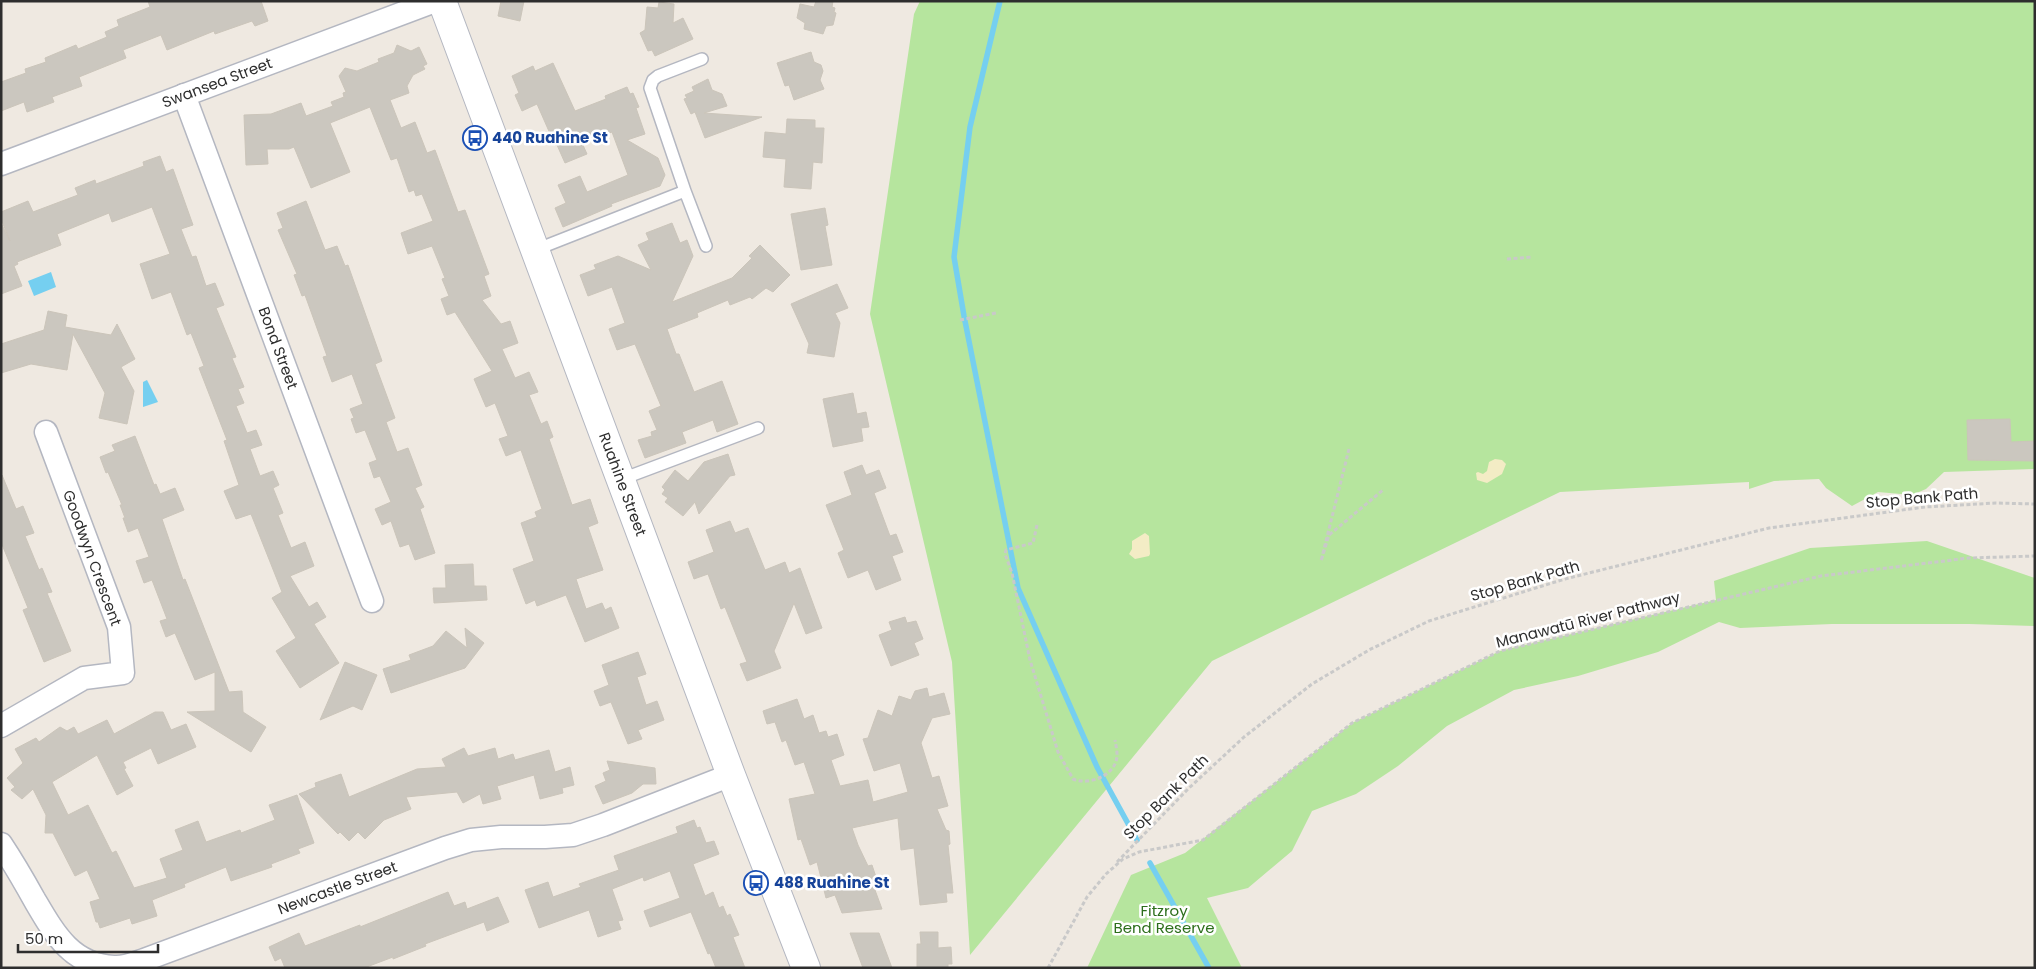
<svg xmlns="http://www.w3.org/2000/svg" width="2036" height="969" viewBox="0 0 2036 969" font-family="Poppins,sans-serif">
	<style>
		.green { fill: #b6e59e }
		.sand { fill: #f3ecc5 }
		.water { fill: #75cff0 }
		.lines { fill: none; stroke-linecap: round; stroke-linejoin: round }
		.stream { stroke: #75cff0; stroke-width: 5.5 }
		.building { fill: #cbc7bf; stroke: #cbc5ba }
		.service-casing { stroke: #b4b7c1; stroke-width: 14 }
		.minor-casing { stroke: #b4b7c1; stroke-width: 25 }
		.tertiary-casing { stroke: #b4b7c1; stroke-width: 30 }
		.path { stroke: #c9c9c9; stroke-width: 3; stroke-dasharray: 4 2.5; stroke-linecap: butt }
		.service { stroke: #fff; stroke-width: 11 }
		.minor { stroke: #fff; stroke-width: 22 }
		.tertiary { stroke: #fff; stroke-width: 28 }
		.labels { text-anchor: middle; stroke-width: 5; stroke-linejoin: round; paint-order: stroke }
		.street-label { font-size: 15px; fill: #2e2e2e; stroke: #fff }
		.transit-label { font-size: 15px; font-weight: bold; fill: #164399; stroke: #fff; text-anchor: start }
		.park-label { font-size: 15px; fill: #2c6e1b; stroke: #fff }
	</style>
	<rect width="100%" height="100%" fill="#efe9e1"/>
	<path class="green" d="M 920,1 L 2035,1 L 2035,469 L 1944,472 L 1926,489 L 1912,495 L 1878,492 L 1852,506 L 1826,488 L 1819,479 L 1774,481 L 1749,489 L 1749,482 L 1560,492 L 1212,661 L 970,955 L 952,662 L 870,314 L 914,14 Z
		M 1927,541 L 2035,578 L 2035,626 L 1969,624 L 1832,624 L 1740,628 L 1719,622 L 1658,652 L 1578,676 L 1514,690 L 1447,726 L 1398,766 L 1356,794 L 1312,811 L 1292,851 L 1248,888 L 1207,898 L 1242,968 L 1087,968 L 1131,875 L 1185,853 L 1352,723 L 1500,651 L 1716,600 L 1714,581 L 1810,548 Z"/>
	<path class="sand" d="M 1495,459 L 1502,460 L 1506,464 L 1502,474 L 1487,483 L 1477,480 L 1476,473 L 1478,472 L 1483,474 L 1487,471 L 1489,462 Z
		M 1145,533 L 1149,536 L 1150,554 L 1149,556 L 1135,559 L 1129,554 L 1132,549 L 1132,541 Z"/>
	<path class="water" d="M 51,272 L 56,287 L 34,296 L 28,281 Z
		M 147,380 L 158,402 L 143,407 L 143,382 Z"/>
	<g class="lines">
		<path class="stream" d="M 1000,1 L 970,127 L 954,257 L 964,316 L 1018,588 L 1097,767 L 1137,840
			M 1150,863 L 1209,968"/>
	</g>
	<path class="building" d="M 148,1 L 261,1 L 268,21 L 255,26 L 252,21 L 215,34 L 214,31 L 167,50 L 161,35 L 123,50 L 126,58 L 79,77 L 82,86 L 52,97 L 54,102 L 27,112 L 24,102 L 1,111 L 1,82 L 26,73 L 25,69 L 46,62 L 45,58 L 76,45 L 78,49 L 107,37 L 105,32 L 119,26 L 117,20 L 150,7 Z
		M 501,1 L 524,1 L 520,21 L 498,16 Z
		M 816,1 L 833,1 L 832,7 L 835,8 L 834,12 L 836,13 L 833,25 L 826,26 L 823,34 L 804,29 L 805,23 L 797,18 L 800,4 L 814,7 Z
		M 659,2 L 674,4 L 673,23 L 683,18 L 693,39 L 655,56 L 652,50 L 648,51 L 640,33 L 645,30 L 647,7 L 658,8 Z
		M 397,45 L 411,51 L 419,47 L 427,64 L 423,66 L 425,69 L 413,75 L 407,86 L 409,93 L 390,100 L 401,128 L 415,122 L 427,153 L 435,150 L 458,212 L 465,210 L 489,274 L 484,276 L 491,296 L 482,300 L 501,324 L 510,321 L 518,343 L 502,349 L 515,378 L 529,372 L 538,392 L 529,395 L 541,424 L 547,421 L 553,437 L 549,439 L 572,505 L 590,499 L 598,523 L 588,527 L 603,570 L 576,579 L 586,609 L 602,603 L 605,610 L 611,607 L 619,628 L 585,642 L 566,595 L 537,606 L 535,600 L 526,604 L 513,569 L 534,561 L 521,523 L 537,517 L 535,512 L 542,509 L 521,450 L 506,456 L 499,439 L 508,436 L 495,403 L 486,407 L 474,379 L 492,371 L 455,312 L 447,315 L 441,299 L 449,296 L 442,279 L 445,278 L 432,246 L 408,254 L 401,233 L 433,221 L 422,194 L 416,196 L 414,190 L 409,192 L 397,158 L 391,160 L 370,107 L 330,123 L 350,172 L 311,188 L 294,147 L 289,149 L 267,149 L 268,164 L 246,165 L 244,115 L 271,114 L 301,103 L 306,116 L 333,106 L 331,102 L 344,97 L 343,93 L 346,92 L 339,76 L 345,68 L 357,71 L 379,62 L 378,59 L 394,53 Z
		M 811,52 L 814,62 L 821,65 L 823,71 L 820,80 L 824,89 L 794,100 L 789,85 L 785,86 L 777,63 Z
		M 553,63 L 575,111 L 606,99 L 605,96 L 627,87 L 630,94 L 633,93 L 639,107 L 636,108 L 645,134 L 627,140 L 658,158 L 665,175 L 660,186 L 611,204 L 612,206 L 563,227 L 555,208 L 566,203 L 558,185 L 580,176 L 587,192 L 628,175 L 612,132 L 582,143 L 587,154 L 565,163 L 557,145 L 555,145 L 537,104 L 522,111 L 515,95 L 519,93 L 512,76 L 533,66 L 535,71 Z
		M 708,79 L 712,90 L 722,94 L 727,106 L 704,113 L 762,117 L 705,138 L 695,112 L 691,114 L 684,99 L 687,98 L 685,95 L 694,91 L 692,87 Z
		M 787,119 L 815,120 L 815,128 L 824,128 L 822,163 L 813,162 L 811,189 L 784,187 L 786,159 L 763,157 L 765,132 L 786,134 Z
		M 160,156 L 166,172 L 173,169 L 193,225 L 181,229 L 192,257 L 196,256 L 206,286 L 215,283 L 224,305 L 216,308 L 236,357 L 232,358 L 244,387 L 238,389 L 244,403 L 236,406 L 247,433 L 256,430 L 262,445 L 250,449 L 260,476 L 273,471 L 279,485 L 273,488 L 283,513 L 278,515 L 291,548 L 305,542 L 314,566 L 290,576 L 309,607 L 317,602 L 326,617 L 314,624 L 339,663 L 300,688 L 276,651 L 296,638 L 272,598 L 282,592 L 251,514 L 236,519 L 224,491 L 239,485 L 224,441 L 227,440 L 199,368 L 204,366 L 191,333 L 187,335 L 171,292 L 152,299 L 140,264 L 170,254 L 152,207 L 112,222 L 109,213 L 57,234 L 61,245 L 17,262 L 18,264 L 14,266 L 22,286 L 1,294 L 1,223 L 10,241 L 1,219 L 1,212 L 28,201 L 33,212 L 78,195 L 75,188 L 95,180 L 96,184 L 144,166 L 143,162 Z
		M 306,201 L 325,250 L 337,246 L 345,266 L 348,265 L 382,361 L 375,364 L 395,418 L 386,422 L 397,452 L 408,448 L 422,485 L 415,488 L 424,507 L 420,509 L 435,553 L 415,560 L 409,544 L 400,547 L 391,521 L 382,525 L 375,509 L 391,502 L 380,476 L 374,478 L 369,463 L 377,460 L 365,430 L 356,433 L 351,419 L 354,418 L 350,409 L 363,404 L 352,374 L 332,382 L 323,357 L 327,356 L 305,295 L 302,296 L 294,275 L 297,274 L 278,230 L 283,228 L 277,213 Z
		M 825,208 L 828,225 L 825,226 L 832,265 L 801,270 L 791,214 Z
		M 672,223 L 680,243 L 687,240 L 693,256 L 672,302 L 732,278 L 752,258 L 749,256 L 760,245 L 790,275 L 773,292 L 766,288 L 752,299 L 750,297 L 730,305 L 728,300 L 697,313 L 698,317 L 667,329 L 676,354 L 679,354 L 694,392 L 722,381 L 738,424 L 717,432 L 713,420 L 682,432 L 686,443 L 645,458 L 638,440 L 652,436 L 651,432 L 657,430 L 649,411 L 661,406 L 635,344 L 617,350 L 609,329 L 625,323 L 612,287 L 588,296 L 580,275 L 596,269 L 594,265 L 618,256 L 651,270 L 638,245 L 649,240 L 646,233 Z
		M 837,284 L 848,308 L 835,313 L 840,323 L 834,357 L 807,353 L 809,344 L 791,304 Z
		M 48,311 L 67,315 L 65,327 L 111,335 L 117,324 L 135,359 L 121,367 L 134,391 L 127,424 L 99,418 L 105,393 L 73,334 L 67,370 L 31,364 L 1,373 L 1,344 L 44,330 Z
		M 853,393 L 857,414 L 866,412 L 869,427 L 861,428 L 863,441 L 833,447 L 823,399 Z
		M 2010,419 L 2011,442 L 2035,441 L 2035,461 L 1968,460 L 1967,420 Z
		M 135,436 L 154,485 L 156,484 L 160,494 L 175,488 L 184,510 L 162,519 L 183,580 L 185,579 L 229,692 L 242,691 L 243,712 L 266,727 L 251,752 L 187,712 L 215,711 L 215,672 L 195,680 L 175,633 L 166,637 L 160,621 L 167,619 L 152,580 L 144,583 L 136,561 L 149,557 L 138,528 L 128,532 L 123,518 L 125,518 L 120,505 L 122,505 L 108,472 L 106,473 L 100,457 L 115,451 L 112,445 Z
		M 728,454 L 735,475 L 730,476 L 699,514 L 695,502 L 683,516 L 665,502 L 668,498 L 662,494 L 665,490 L 662,487 L 675,470 L 688,481 L 704,462 Z
		M 862,465 L 866,475 L 879,470 L 886,488 L 874,493 L 890,536 L 896,534 L 903,552 L 892,556 L 901,580 L 876,590 L 868,570 L 848,578 L 838,553 L 844,550 L 826,505 L 852,495 L 844,472 Z
		M 2,475 L 16,509 L 23,506 L 34,533 L 25,536 L 39,570 L 42,568 L 52,592 L 47,593 L 71,651 L 44,662 L 23,610 L 28,608 L 1,542 Z
		M 730,521 L 735,533 L 748,528 L 765,570 L 785,562 L 789,573 L 800,568 L 822,628 L 806,634 L 794,603 L 774,651 L 781,668 L 747,681 L 740,664 L 747,662 L 725,607 L 721,609 L 708,574 L 694,579 L 688,562 L 714,552 L 706,530 Z
		M 473,564 L 474,586 L 486,586 L 487,600 L 434,603 L 433,588 L 446,588 L 445,565 Z
		M 905,617 L 907,623 L 916,621 L 923,639 L 914,643 L 919,655 L 891,666 L 879,635 L 892,630 L 889,622 Z
		M 465,628 L 484,643 L 465,668 L 391,693 L 383,669 L 411,660 L 409,655 L 433,646 L 446,631 L 467,648 Z
		M 638,652 L 646,674 L 637,677 L 646,705 L 657,701 L 664,720 L 638,730 L 642,739 L 628,744 L 611,702 L 600,706 L 594,691 L 609,685 L 602,665 Z
		M 345,662 L 377,675 L 362,710 L 353,706 L 320,720 Z
		M 927,688 L 929,697 L 944,693 L 950,714 L 932,718 L 921,743 L 932,778 L 939,776 L 948,806 L 937,809 L 946,830 L 949,831 L 950,844 L 948,845 L 953,893 L 946,893 L 947,902 L 920,905 L 914,848 L 901,850 L 898,818 L 852,828 L 858,845 L 868,866 L 872,865 L 877,880 L 872,882 L 882,909 L 842,913 L 835,895 L 826,898 L 817,862 L 810,865 L 801,839 L 798,840 L 789,799 L 815,794 L 804,762 L 795,765 L 786,740 L 782,742 L 775,722 L 767,724 L 763,711 L 797,699 L 804,719 L 813,715 L 819,733 L 826,731 L 828,737 L 837,734 L 844,755 L 831,760 L 840,786 L 868,780 L 873,802 L 908,792 L 900,763 L 874,771 L 863,739 L 868,738 L 878,710 L 892,716 L 899,696 L 911,700 L 915,691 Z
		M 155,712 L 163,712 L 171,730 L 186,724 L 196,747 L 158,764 L 151,748 L 123,762 L 126,768 L 124,769 L 133,786 L 117,795 L 97,755 L 52,782 L 68,815 L 88,805 L 112,853 L 116,851 L 134,888 L 167,878 L 160,859 L 183,850 L 175,830 L 198,821 L 206,842 L 240,830 L 241,833 L 275,820 L 269,805 L 297,795 L 314,843 L 298,849 L 300,853 L 271,864 L 272,867 L 231,881 L 226,867 L 184,884 L 185,887 L 152,900 L 157,916 L 132,924 L 130,918 L 100,928 L 98,922 L 96,922 L 90,902 L 100,899 L 87,870 L 75,876 L 53,833 L 45,833 L 46,815 L 33,789 L 22,799 L 11,790 L 15,787 L 7,778 L 23,763 L 15,749 L 36,738 L 39,742 L 60,727 L 67,731 L 74,727 L 78,734 L 107,720 L 114,734 Z
		M 464,748 L 468,756 L 495,748 L 498,759 L 513,754 L 515,760 L 549,750 L 555,772 L 570,767 L 574,785 L 562,788 L 563,793 L 540,799 L 534,775 L 497,786 L 501,799 L 483,804 L 480,794 L 463,803 L 457,792 L 406,797 L 411,809 L 384,820 L 365,839 L 358,832 L 349,841 L 340,832 L 338,834 L 299,794 L 316,787 L 315,783 L 341,774 L 349,797 L 417,769 L 446,767 L 442,759 Z
		M 607,761 L 655,768 L 656,784 L 643,784 L 632,793 L 603,804 L 595,786 L 606,781 L 603,773 L 610,770 Z
		M 694,820 L 697,828 L 700,827 L 706,843 L 714,841 L 719,854 L 693,864 L 705,896 L 713,892 L 719,908 L 723,906 L 727,916 L 730,914 L 739,935 L 733,937 L 745,968 L 716,968 L 710,953 L 708,954 L 691,912 L 650,927 L 644,911 L 680,898 L 670,871 L 644,881 L 643,877 L 612,889 L 623,920 L 618,921 L 621,929 L 598,937 L 589,910 L 539,928 L 525,890 L 548,882 L 553,897 L 581,887 L 579,884 L 619,870 L 614,856 L 678,833 L 676,827 Z
		M 448,892 L 454,906 L 465,902 L 467,909 L 498,897 L 509,922 L 487,931 L 484,922 L 425,944 L 426,946 L 393,959 L 393,957 L 364,968 L 285,968 L 281,958 L 275,961 L 269,947 L 299,933 L 305,946 L 360,925 L 360,927 Z
		M 920,932 L 938,932 L 938,948 L 951,947 L 952,964 L 948,964 L 948,968 L 917,968 L 917,944 L 921,944 Z
		M 850,933 L 879,933 L 892,968 L 863,968 Z"/>
	<g class="lines">
		<defs>
			<path id="service" d="M 702,59 L 658,76 L 653,80 L 650,88 L 685,191 L 706,246
				M 535,250 L 685,191
				M 622,479 L 758,428"/>
			<g id="minor">
				<path id="s1" d="M 184,95 L 372,601"/>
				<path id="s2" d="M 1,164 L 435,1"/>
				<path d="M 1,726 L 84,678 L 123,673 L 119,627 L 46,432"/>
				<path id="s3" d="M 1,844 C 13,862 24,881 34,899 C 54,933 71,965 114,967 C 124,968 135,963 144,960 L 445,848 L 471,840 L 501,837 L 545,837 L 573,835 L 603,825 L 731,775"/>
			</g>
			<g id="tertiary">
				<path id="s4" d="M 442,1 L 731,775 L 806,968"/>
			</g>
		</defs>
		<use href="#service" class="service-casing"/>
		<use href="#minor" class="minor-casing"/>
		<use href="#tertiary" class="tertiary-casing"/>
		<path class="path" d="M 1507,259 L 1532,257
			M 960,320 L 996,313
			M 1349,449 L 1321,561 L 1329,535 L 1383,490
			M 1037,525 L 1033,543 L 1006,550 L 1005,554 L 1012,573 L 1030,660 L 1058,752 L 1073,779 C 1087,785 1108,778 1115,764 C 1119,756 1116,747 1115,740
			M 1117,862 L 1188,789 L 1244,737 L 1312,684 L 1369,650 L 1429,621 L 1565,579 L 1769,528 L 1925,507 L 1996,503 L 2035,504
			M 1048,968 L 1087,897 L 1106,874 L 1123,859 L 1139,852 L 1203,840 L 1352,723 L 1500,651 L 1821,576 L 1969,558 L 2035,556"/>
		<use href="#service" class="service"/>
		<use href="#minor" class="minor"/>
		<use href="#tertiary" class="tertiary"/>
	</g>
	<defs>
		<symbol id="bus-ring" viewBox="-11 -11 22 22"><circle r="9.5" fill="#fff" stroke="#1a4fb4" stroke-width="1.5"/><path d="M-5-6H5V4H4V6H2V4H-2V6H-4V4H-5ZM-3.5-4V0h7V-4ZM-3.5 1.2v1.5H-2V1.2ZM2 1.2v1.5H3.5V1.2Z" fill="#1a4fb4"/></symbol>
	</defs>
	<g fill-rule="evenodd">
		<use href="#bus-ring" x="461" y="124" width="28" height="28"/>
		<use href="#bus-ring" x="742" y="869" width="28" height="28"/>
	</g>
	<g class="labels">
		<g class="street-label">
			<text dy="5" stroke="none"><textPath href="#s2" startOffset="231">Swansea Street</textPath></text>
			<text dy="5" stroke="none"><textPath href="#s1" startOffset="270">Bond Street</textPath></text>
			<text dy="5" stroke="none"><textPath href="#s4" startOffset="516">Ruahine Street</textPath></text>
			<text transform="translate(1922 498) rotate(-5)" y="5">Stop Bank Path</text>
			<text transform="translate(92 558) rotate(70)" y="5">Goodwyn Crescent</text>
			<text transform="translate(1525 581) rotate(-16)" y="5">Stop Bank Path</text>
			<text transform="translate(1588 620) rotate(-14)" y="5">Manawatū River Pathway</text>
			<text transform="translate(1166 797) rotate(-45)" y="5">Stop Bank Path</text>
			<text dy="5" stroke="none"><textPath href="#s3" startOffset="412">Newcastle Street</textPath></text>
		</g>
		<g class="transit-label">
			<text x="492" y="143">440 Ruahine St</text>
			<text x="774" y="888">488 Ruahine St</text>
		</g>
		<g class="park-label">
			<text x="1164" y="916">Fitzroy<tspan x="1164" dy="17">Bend Reserve</tspan></text>
		</g>
	</g>
	<rect width="2036" height="969" fill="none" stroke="#2e2e2e" stroke-width="5"/>
	<path d="M18 944v8h140v-8" fill="none" stroke="#2e2e2e" stroke-width="2.5"/>
	<text x="25" y="944" font-size="15" fill="#2e2e2e" stroke="#ffffff" stroke-width="4" paint-order="stroke">50 m</text>
</svg>
